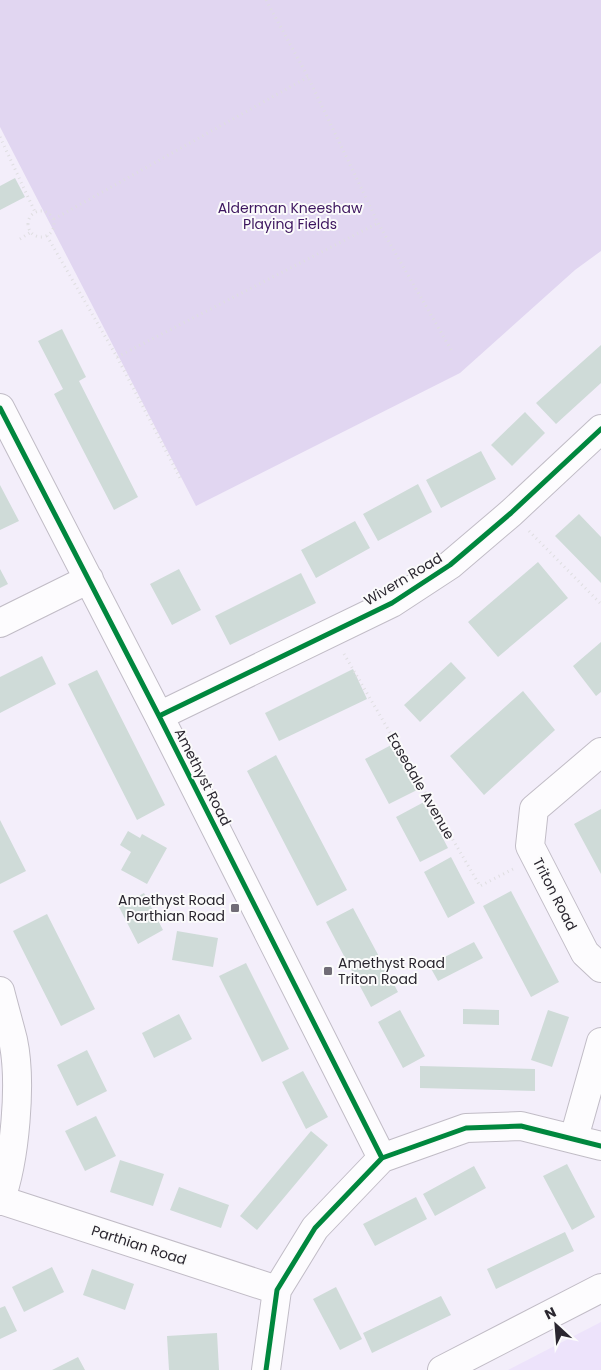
<svg xmlns="http://www.w3.org/2000/svg" width="601" height="1370" viewBox="0 0 601 1370" font-family="Poppins,sans-serif">
	<style>
		.built { fill: #ede3fb }
		.green { fill: #e1d6f1 }
		.building { fill: #cfdbd8 }
		.lines { fill: none; stroke-linecap: round; stroke-linejoin: round }
		.minor-casing { stroke: #c1bcc6; stroke-width: 30 }
		.path { stroke: #dfdee1; stroke-width: 3; stroke-dasharray: 1 4; stroke-linecap: butt }
		.minor { stroke: #fdfcfe; stroke-width: 28 }
		.cycleway-casing { stroke: #fbfbfb; stroke-width: 8 }
		.cycleway { stroke: #00873e; stroke-width: 5 }
		.poi-dot { fill: #706c76; stroke: #fbfbfb; stroke-width: 2 }
		.labels { text-anchor: middle; stroke-width: 4; stroke-linejoin: round; paint-order: stroke }
		.park-label { font-size: 14px; fill: #3d165f; stroke: #fbfbfb }
		.street-label { font-size: 14px; fill: #2a262f; stroke: #fbfbfb }
		.poi-label { font-size: 14px; fill: #2a262f; stroke: #fbfbfb; text-anchor: end }
	</style>
	<rect width="100%" height="100%" fill="#f3eefa"/>
	<path class="built" d="M 601,1322 L 601,1370 L 508,1370 Z"/>
	<path class="green" d="M 0,0 L 601,0 L 601,251 L 575,270 L 460,373 L 196,506 L 0,127 Z"/>
	<path class="building" d="M 15,178 L 25,197 L 0,210 L 0,186 Z
		M 62,329 L 86,377 L 79,381 L 138,497 L 114,510 L 54,394 L 63,389 L 38,341 Z
		M 601,345 L 601,383 L 556,424 L 536,403 Z
		M 525,412 L 545,433 L 512,466 L 491,445 Z
		M 481,451 L 496,479 L 441,508 L 426,480 Z
		M 418,484 L 432,512 L 378,541 L 363,514 Z
		M 0,485 L 19,521 L 0,530 Z
		M 579,514 L 601,537 L 601,583 L 555,536 Z
		M 355,521 L 370,548 L 316,578 L 301,550 Z
		M 538,562 L 568,598 L 498,657 L 468,622 Z
		M 0,569 L 8,584 L 0,588 Z
		M 179,569 L 201,610 L 172,625 L 150,584 Z
		M 301,573 L 316,603 L 230,645 L 215,616 Z
		M 601,642 L 601,692 L 596,696 L 573,666 Z
		M 42,656 L 56,684 L 0,713 L 0,677 Z
		M 451,662 L 466,678 L 420,722 L 404,705 Z
		M 353,669 L 367,699 L 279,741 L 265,713 Z
		M 97,670 L 165,805 L 137,820 L 68,684 Z
		M 523,691 L 555,730 L 484,795 L 450,756 Z
		M 393,744 L 417,790 L 389,804 L 365,759 Z
		M 276,755 L 347,890 L 317,906 L 247,771 Z
		M 424,802 L 448,848 L 420,862 L 396,817 Z
		M 601,809 L 601,874 L 574,824 Z
		M 0,820 L 26,871 L 0,884 Z
		M 128,831 L 140,838 L 142,834 L 167,848 L 147,884 L 121,870 L 131,852 L 120,845 Z
		M 451,857 L 475,903 L 448,918 L 424,872 Z
		M 511,891 L 559,982 L 531,997 L 483,906 Z
		M 144,893 L 163,930 L 138,944 L 119,907 Z
		M 353,908 L 398,992 L 371,1007 L 326,922 Z
		M 47,914 L 95,1009 L 61,1026 L 13,931 Z
		M 177,931 L 218,938 L 213,967 L 172,960 Z
		M 474,942 L 483,958 L 438,981 L 429,965 Z
		M 246,963 L 289,1049 L 262,1062 L 219,976 Z
		M 463,1009 L 499,1010 L 499,1025 L 463,1024 Z
		M 400,1010 L 425,1056 L 403,1068 L 378,1022 Z
		M 548,1010 L 569,1017 L 552,1067 L 531,1060 Z
		M 179,1014 L 192,1039 L 154,1058 L 142,1033 Z
		M 87,1050 L 107,1091 L 77,1106 L 57,1065 Z
		M 420,1066 L 535,1069 L 535,1091 L 420,1088 Z
		M 303,1071 L 328,1117 L 306,1129 L 282,1082 Z
		M 96,1116 L 116,1156 L 85,1171 L 65,1131 Z
		M 311,1131 L 328,1145 L 257,1230 L 240,1216 Z
		M 120,1160 L 164,1174 L 153,1206 L 110,1192 Z
		M 567,1164 L 595,1217 L 572,1230 L 543,1176 Z
		M 474,1166 L 486,1188 L 435,1216 L 423,1194 Z
		M 179,1187 L 229,1205 L 221,1228 L 170,1210 Z
		M 416,1197 L 427,1219 L 375,1246 L 363,1224 Z
		M 565,1232 L 574,1251 L 496,1289 L 487,1269 Z
		M 52,1267 L 64,1292 L 24,1312 L 12,1287 Z
		M 92,1269 L 134,1284 L 125,1310 L 83,1295 Z
		M 336,1287 L 362,1339 L 340,1350 L 313,1299 Z
		M 441,1296 L 451,1315 L 372,1353 L 363,1333 Z
		M 5,1306 L 17,1331 L 0,1339 L 0,1308 Z
		M 217,1333 L 219,1370 L 169,1370 L 167,1336 Z
		M 78,1357 L 85,1370 L 52,1370 Z"/>
	<g class="lines">
		<defs>
			<path id="minor" d="M 0,408 L 159,716 L 382,1158
				M 0,623 L 89,579
				M 159,716 L 392,603 L 450,565 L 511,513 L 601,429
				M 601,752 L 534,809 L 530,846 L 585,953 L 601,968
				M 0,991 C 4,1007 9,1024 13,1040 C 22,1082 15,1161 0,1201
				M 574,1138 L 601,1042
				M 1,1200 L 277,1290
				M 266,1370 L 277,1290 L 315,1228 L 382,1158 L 466,1128 L 521,1126 L 601,1146
				M 442,1370 L 601,1288"/>
		</defs>
		<use href="#minor" class="minor-casing"/>
		<path class="path" d="M 266,0 L 308,77 L 378,223 L 453,353
			M 0,137 L 35,212
			M28 224a13 13 0 1 1 26 0a13 13 0 1 1-26 0Z
			M 54,219 L 308,77
			M 47,236 L 117,357 L 180,478
			M 20,239 L 31,232
			M 117,357 L 378,223
			M 529,531 L 601,604
			M 344,654 L 480,886 L 515,868"/>
		<use href="#minor" class="minor"/>
		<defs>
			<path id="cycleway" d="M 0,408 L 159,716 L 382,1158
				M 159,716 L 392,603 L 450,565 L 511,513 L 601,429
				M 266,1370 L 277,1290 L 315,1228 L 382,1158 L 466,1128 L 521,1126 L 601,1146"/>
		</defs>
		<use href="#cycleway" class="cycleway-casing"/>
		<use href="#cycleway" class="cycleway"/>
	</g>
	<g class="poi-dot">
		<rect x="230" y="903" width="10" height="10" rx="2.5"/>
		<rect x="323" y="966" width="10" height="10" rx="2.5"/>
	</g>
	<g class="labels">
		<g class="park-label">
			<text x="290" y="213">Alderman Kneeshaw<tspan x="290" dy="16">Playing Fields</tspan></text>
		</g>
		<g class="street-label">
			<text transform="translate(403 579) rotate(-31)" y="5">Wivern Road</text>
			<text transform="translate(203 777) rotate(63)" y="5">Amethyst Road</text>
			<text transform="translate(421 786) rotate(60)" y="5">Easedale Avenue</text>
			<text transform="translate(555 894) rotate(63)" y="5">Triton Road</text>
			<text transform="translate(139 1245) rotate(18)" y="5">Parthian Road</text>
		</g>
		<g class="poi-label">
			<text x="225" y="905">Amethyst Road<tspan x="225" dy="16">Parthian Road</tspan></text>
			<text x="338" y="968" text-anchor="start">Amethyst Road<tspan x="338" dy="16">Triton Road</tspan></text>
		</g>
	</g>
	<g transform="translate(556 1325) rotate(334)" stroke="#fbfbfb" stroke-width="4" paint-order="stroke">
	<path d="M0-4L9 19L0 12L-9 19Z" fill="#2a262f"/>
	<text y="-8" font-size="14" font-weight="bold" text-anchor="middle" fill="#2a262f">N</text>
	</g>
</svg>
